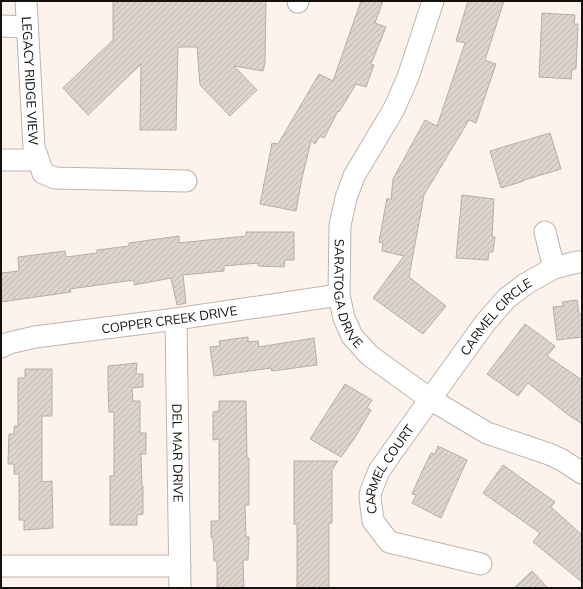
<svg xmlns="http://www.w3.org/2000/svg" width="583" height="589" viewBox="0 0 583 589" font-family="'Nunito Sans',sans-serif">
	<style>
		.building { fill: url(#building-hatch); stroke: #b6aea6 }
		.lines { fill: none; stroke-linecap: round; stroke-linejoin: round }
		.minor-casing { stroke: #beb4ad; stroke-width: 23 }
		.minor { stroke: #fff; stroke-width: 21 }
		.labels { text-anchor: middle; stroke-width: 3; stroke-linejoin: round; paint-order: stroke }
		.street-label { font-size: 13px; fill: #15110f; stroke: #fff }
	</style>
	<defs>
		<pattern id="building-hatch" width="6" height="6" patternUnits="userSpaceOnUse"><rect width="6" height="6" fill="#ddd5cd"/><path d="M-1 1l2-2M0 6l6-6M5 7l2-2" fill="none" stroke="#bdb6af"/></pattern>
	</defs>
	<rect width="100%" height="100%" fill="#fef3ec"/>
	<path class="building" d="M 113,1 L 266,1 L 265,63 L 263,71 L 234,66 L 257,90 L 230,116 L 200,85 L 197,47 L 178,47 L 176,130 L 140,130 L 141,64 L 88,115 L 63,88 L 113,40 Z
		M 361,1 L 383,1 L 375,23 L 386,27 L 371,64 L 374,65 L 366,87 L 356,84 L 339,112 L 338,111 L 324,138 L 320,136 L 315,144 L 311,141 L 302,178 L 296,211 L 260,204 L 272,143 L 278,144 L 319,74 L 333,81 Z
		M 468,1 L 504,1 L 485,60 L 496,64 L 476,123 L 469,120 L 424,195 L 409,277 L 446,306 L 423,334 L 373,298 L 404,256 L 382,251 L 383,243 L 379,242 L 387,198 L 391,200 L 393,179 L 425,120 L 437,126 L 465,43 L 456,41 Z
		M 542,13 L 575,15 L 574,24 L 578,24 L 576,69 L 572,69 L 571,79 L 539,77 Z
		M 550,133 L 561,169 L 524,180 L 524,181 L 501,188 L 490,151 Z
		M 462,195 L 494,199 L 492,237 L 495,237 L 493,252 L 489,252 L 488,260 L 456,258 Z
		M 246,232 L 294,232 L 294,260 L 285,260 L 284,267 L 258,266 L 258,263 L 224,266 L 224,271 L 183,275 L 186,303 L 177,305 L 171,278 L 134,285 L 134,280 L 70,289 L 71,292 L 1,302 L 1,273 L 19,271 L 18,257 L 65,251 L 66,257 L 97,253 L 97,250 L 129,246 L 129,243 L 179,236 L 179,243 L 246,236 Z
		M 577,300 L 579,314 L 582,314 L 582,337 L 557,340 L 553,307 L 563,306 L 562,302 Z
		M 525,324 L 555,346 L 547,356 L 582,380 L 582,424 L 567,414 L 528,383 L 518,396 L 487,374 Z
		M 248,337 L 248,342 L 258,341 L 259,347 L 314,338 L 317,365 L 272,371 L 271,368 L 214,376 L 210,347 L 220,346 L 219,341 Z
		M 137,363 L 136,374 L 143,374 L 143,387 L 132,388 L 133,401 L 140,401 L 140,433 L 146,433 L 146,454 L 141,454 L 142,486 L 143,486 L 143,514 L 137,515 L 137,525 L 110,525 L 110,476 L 114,476 L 114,412 L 109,412 L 108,388 L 108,366 Z
		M 25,369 L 52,369 L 52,416 L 42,416 L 42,482 L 52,481 L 53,528 L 24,530 L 24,520 L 19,520 L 19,474 L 14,474 L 14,464 L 8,464 L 9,434 L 14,434 L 14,426 L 18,426 L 18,378 L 25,378 Z
		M 345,384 L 372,400 L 367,408 L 371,410 L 354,439 L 341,457 L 310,439 Z
		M 219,401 L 246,401 L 247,458 L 249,458 L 249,505 L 245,505 L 246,537 L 249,537 L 248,560 L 243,560 L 244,588 L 217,588 L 217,561 L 214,561 L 213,538 L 211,538 L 211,521 L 219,521 L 219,439 L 213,440 L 213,412 L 219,411 Z
		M 438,446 L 467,460 L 441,518 L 412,503 L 416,495 L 412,494 L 418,480 L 431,453 L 435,454 Z
		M 294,461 L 338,461 L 332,470 L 332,523 L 329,523 L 329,588 L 297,588 L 297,524 L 294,524 Z
		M 503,465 L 555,502 L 551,507 L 582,535 L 582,582 L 533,542 L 540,533 L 483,493 Z
		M 532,571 L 548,588 L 514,588 Z"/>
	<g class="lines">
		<defs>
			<g id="minor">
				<path id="s1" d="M 26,1 L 34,147 L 43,173 L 55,178 L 186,181"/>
				<path id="s2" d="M 433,1 L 408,77 L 394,109 L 354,176 L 346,198 L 340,225 L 339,295 L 344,318 L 352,336 L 369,355 L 430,399 L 487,433 L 549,454 L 562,460 L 582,473"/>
				<path d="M 298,2 L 298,1"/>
				<path d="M 1,26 L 27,27"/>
				<path d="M 1,160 L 38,160"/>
				<path d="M 545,232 L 554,268"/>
				<path id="s3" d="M 176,319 L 180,588"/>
				<path id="s4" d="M 1,347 L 9,343 L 35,337 L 176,319 L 339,295"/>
				<path id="s5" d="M 481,564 L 389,542 L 373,521 L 370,497 L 371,491 L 379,471 L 395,448 L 485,323 L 507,298 L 527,283 L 554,268 L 577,262 L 582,262"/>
				<path d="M 1,566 L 180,566"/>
			</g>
		</defs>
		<use href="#minor" class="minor-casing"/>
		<use href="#minor" class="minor"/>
	</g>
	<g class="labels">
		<g class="street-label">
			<text dy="5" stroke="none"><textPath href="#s1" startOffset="80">LEGACY RIDGE VIEW</textPath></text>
			<text dy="5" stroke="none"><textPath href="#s2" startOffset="314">SARATOGA DRIVE</textPath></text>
			<text dy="5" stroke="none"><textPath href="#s5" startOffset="367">CARMEL CIRCLE</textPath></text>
			<text dy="5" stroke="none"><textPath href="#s4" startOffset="171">COPPER CREEK DRIVE</textPath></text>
			<text dy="5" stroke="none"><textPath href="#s3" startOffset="134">DEL MAR DRIVE</textPath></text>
			<text dy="5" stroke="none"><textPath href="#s5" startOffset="178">CARMEL COURT</textPath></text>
		</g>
	</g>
	<rect width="583" height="589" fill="none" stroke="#15110f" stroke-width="4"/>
</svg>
